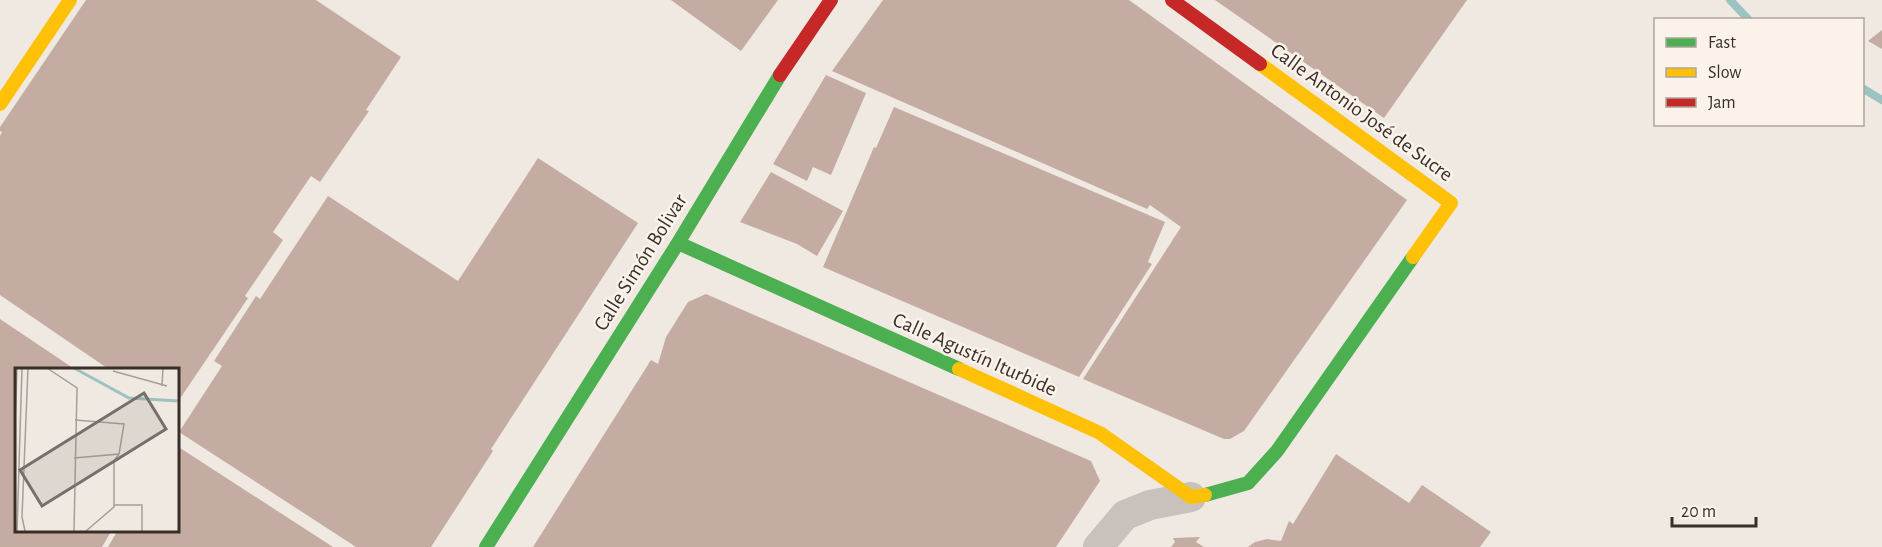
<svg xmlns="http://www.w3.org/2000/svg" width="1882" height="547" viewBox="0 0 1882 547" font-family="'Alegreya Sans',sans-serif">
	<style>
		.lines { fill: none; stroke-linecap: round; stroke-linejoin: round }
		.stream { stroke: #9dc2c2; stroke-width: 8 }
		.building { fill: #c4aca3 }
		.street { stroke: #c9c1bb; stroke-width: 30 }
		.fast { stroke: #4caf50; stroke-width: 14 }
		.slow { stroke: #ffc107; stroke-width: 14 }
		.jam { stroke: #c62828; stroke-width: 14 }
		.labels { text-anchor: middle; stroke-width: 5; stroke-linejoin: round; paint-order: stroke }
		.street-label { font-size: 21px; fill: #3a2e29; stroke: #fbf3ea }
		.inset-river { fill: none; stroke: #9dc2c2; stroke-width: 3 }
		.inset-road { fill: none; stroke: #a79e98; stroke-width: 1.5 }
		.view { fill: #796f6a; fill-opacity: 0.15; stroke: #796f6a; stroke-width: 3 }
		.inset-edge { fill: none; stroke: #3a2e29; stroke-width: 3 }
	</style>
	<rect width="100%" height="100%" fill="#efe9e2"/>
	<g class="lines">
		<path class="stream" d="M 1730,0 L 1749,20
			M 1862,88 L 1882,100"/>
	</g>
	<path class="building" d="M 86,0 L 316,0 L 401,57 L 366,110 L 369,111 L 320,182 L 311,176 L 273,232 L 283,240 L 245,296 L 248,298 L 177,403 L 177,370 L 110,370 L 0,295 L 0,136 L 2,132 L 0,131 L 0,127 Z
		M 671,0 L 778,0 L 741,51 Z
		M 883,0 L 1129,0 L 1407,200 L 1244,431 L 1230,439 L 1224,439 L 1083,379 L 1181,227 L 1150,205 L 1147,209 L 832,71 Z
		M 1215,0 L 1467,0 L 1384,118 Z
		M 1882,30 L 1882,49 L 1868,41 Z
		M 826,75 L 866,93 L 831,175 L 813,167 L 807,181 L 773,164 Z
		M 894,107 L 1165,222 L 1148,262 L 1152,264 L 1079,377 L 823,267 L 874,147 L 876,148 Z
		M 538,158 L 638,223 L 491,449 L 493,451 L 431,547 L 356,547 L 179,432 L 222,366 L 214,361 L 256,296 L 260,299 L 328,196 L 458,281 Z
		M 771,172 L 843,211 L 817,256 L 797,244 L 740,222 Z
		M 706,294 L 1091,461 L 1100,481 L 1056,547 L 533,547 L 651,360 L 658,364 L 666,337 L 688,302 Z
		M 0,319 L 76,370 L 16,370 L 16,530 L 112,530 L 102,547 L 0,547 Z
		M 177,446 L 333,547 L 108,547 L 118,530 L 177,530 Z
		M 1336,454 L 1409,503 L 1422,485 L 1491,532 L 1480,547 L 1248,547 L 1255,542 L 1267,539 L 1281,541 L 1289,521 L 1293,524 Z
		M 1200,537 L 1196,542 L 1204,547 L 1171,547 L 1175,542 L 1173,538 Z"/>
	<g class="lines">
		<path class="street" d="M 1098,547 L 1125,515 L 1150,505 L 1191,497"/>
		<path class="fast" d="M 678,243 L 959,369
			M 1205,495 L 1248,483 L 1277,451 L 1413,257
			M 486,547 L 678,243 L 780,75"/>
		<path class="slow" d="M 1260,64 L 1451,203 L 1413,257
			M 0,104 L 70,0
			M 959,369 L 1100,433 L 1191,497 L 1205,495"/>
		<path class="jam" d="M 1172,0 L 1260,64
			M 780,75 L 831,0"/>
	</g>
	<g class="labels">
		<g class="street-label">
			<text transform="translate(1362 112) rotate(36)" y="7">Calle Antonio José de Sucre</text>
			<text transform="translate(640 262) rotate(-58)" y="7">Calle Simón Bolivar</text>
			<text transform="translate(975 354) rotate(24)" y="7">Calle Agustín Iturbide</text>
		</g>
	</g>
	<g transform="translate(15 368)">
		<rect width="164" height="164" fill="#efe9e2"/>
		<path class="inset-river" d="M 59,0 L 114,30 L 164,33"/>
		<path class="inset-road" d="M 32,0 L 62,20 L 59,163M 98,3 L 152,18M 147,18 L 148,0M 0,58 L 2,0M 59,90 L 104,86 L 109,56 L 60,52M 99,137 L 127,137 L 127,163M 2,163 L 7,0M 10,163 L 7,149 L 13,0M 71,163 L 99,139 L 99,93 L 104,86"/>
		<path class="view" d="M 129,25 L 151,61 L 27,138 L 5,102 Z"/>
		<rect width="164" height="164" class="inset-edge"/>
	</g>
	<rect x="1654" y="18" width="210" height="108" fill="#fbf3ea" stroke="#aea49d" stroke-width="1.5"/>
	<rect x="1666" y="38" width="30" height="9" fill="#4caf50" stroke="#aea49d" stroke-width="1.5"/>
	<text x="1708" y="48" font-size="18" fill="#3a2e29">Fast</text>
	<rect x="1666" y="68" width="30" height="9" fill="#ffc107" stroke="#aea49d" stroke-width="1.5"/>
	<text x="1708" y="78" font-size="18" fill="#3a2e29">Slow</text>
	<rect x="1666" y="98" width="30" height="9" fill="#c62828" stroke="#aea49d" stroke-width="1.5"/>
	<text x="1708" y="108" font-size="18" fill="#3a2e29">Jam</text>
	<path d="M1672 517v9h84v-9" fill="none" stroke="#3a2e29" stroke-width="3"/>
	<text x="1681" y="517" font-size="18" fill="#3a2e29" stroke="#fbf3ea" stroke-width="4.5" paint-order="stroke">20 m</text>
</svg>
